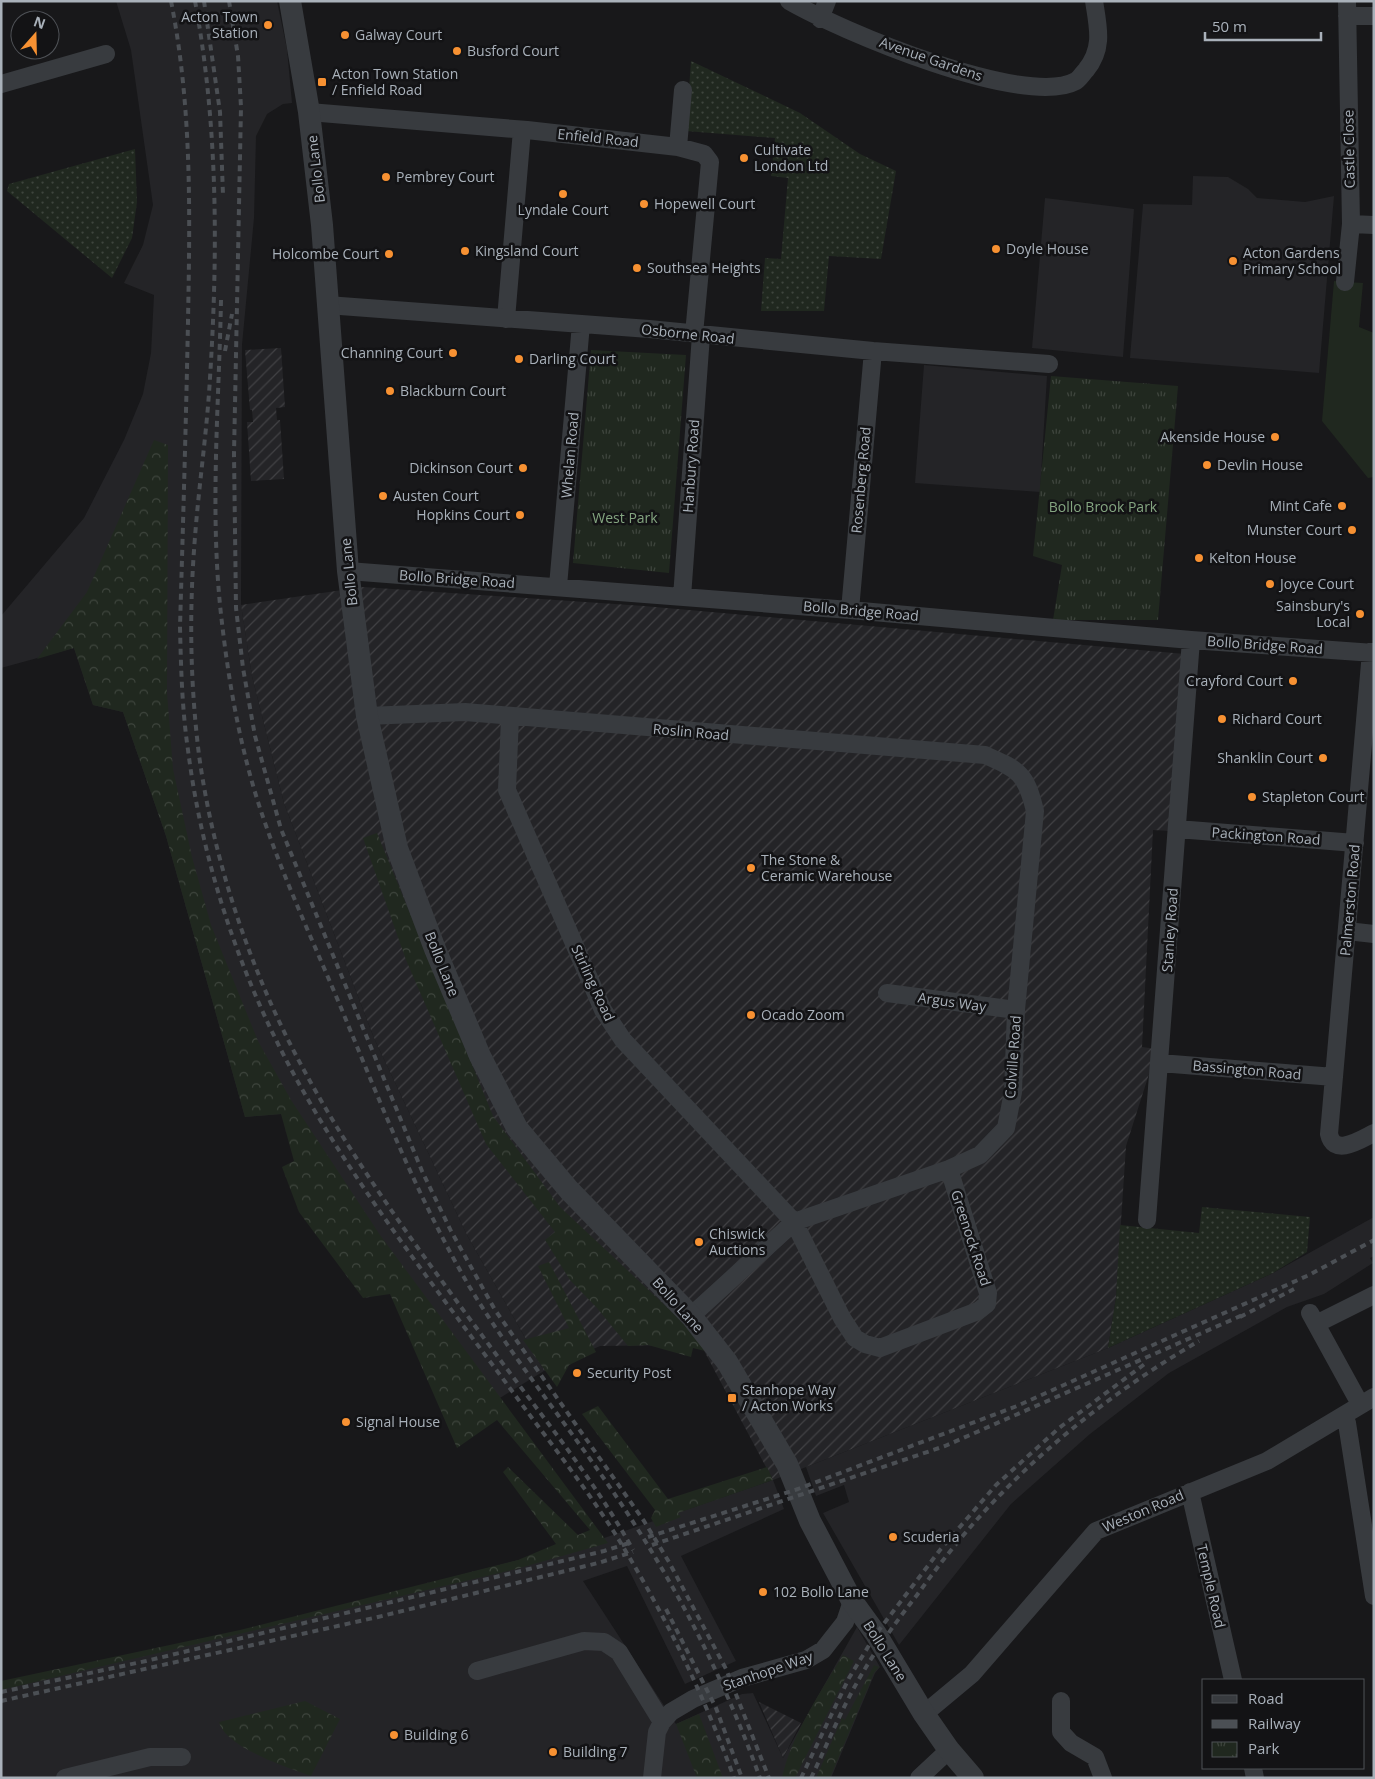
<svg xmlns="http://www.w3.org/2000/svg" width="1375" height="1779" viewBox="0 0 1375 1779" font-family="'Open Sans',sans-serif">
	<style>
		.built { fill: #242427 }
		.industrial { fill: url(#industrial-furrows) }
		.grass { fill: #20281f }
		.forest { fill: url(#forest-crowns) }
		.park { fill: url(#park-tufts) }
		.garden { fill: url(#garden-dots) }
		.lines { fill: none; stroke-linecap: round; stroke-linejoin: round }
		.minor { stroke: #383b3f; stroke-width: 18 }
		.tertiary { stroke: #383b3f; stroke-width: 22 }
		.rail { stroke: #4b4f54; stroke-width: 4; stroke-dasharray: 6 5; stroke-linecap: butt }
		.poi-dot { fill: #f79132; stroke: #131315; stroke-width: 2 }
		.labels { text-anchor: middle; stroke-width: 5; stroke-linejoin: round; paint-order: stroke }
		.poi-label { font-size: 14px; fill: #a9b1ba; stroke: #131315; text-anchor: start }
		.street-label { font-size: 14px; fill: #a9b1ba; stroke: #131315 }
		.park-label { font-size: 14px; fill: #84a580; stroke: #131315 }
	</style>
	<defs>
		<pattern id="industrial-furrows" width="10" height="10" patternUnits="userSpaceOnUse" patternTransform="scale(1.25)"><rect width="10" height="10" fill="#242427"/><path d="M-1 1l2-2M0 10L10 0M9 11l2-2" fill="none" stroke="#414144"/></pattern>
		<pattern id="forest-crowns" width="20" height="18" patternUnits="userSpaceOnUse" patternTransform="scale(1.25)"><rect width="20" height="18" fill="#20281f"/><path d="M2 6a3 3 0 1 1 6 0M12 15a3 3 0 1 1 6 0" fill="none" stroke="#3e453d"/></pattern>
		<pattern id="park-tufts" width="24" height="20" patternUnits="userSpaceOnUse" patternTransform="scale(1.25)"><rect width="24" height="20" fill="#20281f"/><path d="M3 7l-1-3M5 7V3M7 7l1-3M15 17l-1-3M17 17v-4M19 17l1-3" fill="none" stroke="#3e453d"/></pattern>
		<pattern id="garden-dots" width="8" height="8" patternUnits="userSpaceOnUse" patternTransform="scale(1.25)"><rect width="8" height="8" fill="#20281f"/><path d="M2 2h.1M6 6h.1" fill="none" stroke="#3e453d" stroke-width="1.8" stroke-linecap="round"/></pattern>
	</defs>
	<rect width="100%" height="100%" fill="#18181a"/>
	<path class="built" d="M 116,1 L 277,1 L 287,49 L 292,103 L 283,104 L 267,114 L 256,136 L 254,218 L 242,345 L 241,604 L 252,676 L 284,803 L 374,1038 L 467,1235 L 544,1371 L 482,1409 L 281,1114 L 245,1117 L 166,836 L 123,712 L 93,705 L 74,648 L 1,668 L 1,616 L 84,518 L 124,440 L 143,394 L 151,353 L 154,295 L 124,283 L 143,245 L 153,205 L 131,50 Z
		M 1193,176 L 1228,177 L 1248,189 L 1257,198 L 1305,202 L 1334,196 L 1319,373 L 1130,358 L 1143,204 L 1192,205 Z
		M 1045,198 L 1134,209 L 1123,357 L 1032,348 Z
		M 924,365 L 1047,376 L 1040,492 L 915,483 Z
		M 1374,1217 L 1374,1256 L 1370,1258 L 1373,1263 L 1324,1294 L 1287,1307 L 1169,1373 L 1090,1434 L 1011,1504 L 899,1645 L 823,1513 L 849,1502 L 844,1485 L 816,1496 L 806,1467 L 1108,1348 L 1273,1273 Z
		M 773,1480 L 784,1509 L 681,1556 L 736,1661 L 685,1684 L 627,1566 L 583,1581 L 676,1724 L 742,1694 L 753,1693 L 783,1758 L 857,1627 L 880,1667 L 875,1673 L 831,1778 L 1,1778 L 1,1683 L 244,1631 L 604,1538 Z"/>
	<path class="industrial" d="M 281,348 L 285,407 L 276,408 L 277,420 L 280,420 L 284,479 L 251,481 L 247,422 L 253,422 L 252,410 L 250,410 L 245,350 Z
		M 363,587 L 644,606 L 1185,654 L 1170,831 L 1153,830 L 1142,1047 L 1157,1049 L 1126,1146 L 1116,1297 L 1108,1348 L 773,1480 L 702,1347 L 685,1345 L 600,1346 L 544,1371 L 467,1235 L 374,1038 L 284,803 L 252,676 L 241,605 Z
		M 759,1702 L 801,1723 L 783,1758 Z"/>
	<path class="grass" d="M 1334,281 L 1363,283 L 1359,327 L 1374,333 L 1374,477 L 1368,478 L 1322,421 Z"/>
	<path class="forest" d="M 154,440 L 168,445 L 167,693 L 173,769 L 192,857 L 211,925 L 258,1041 L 291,1100 L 380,1235 L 608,1543 L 516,1569 L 1,1690 L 1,1681 L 240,1630 L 518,1560 L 556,1544 L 503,1472 L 508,1467 L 578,1535 L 590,1530 L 497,1420 L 457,1448 L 390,1294 L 363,1298 L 299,1212 L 282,1167 L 294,1161 L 281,1114 L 245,1117 L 166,836 L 123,712 L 93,705 L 74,648 L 37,659 L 87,592 Z
		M 377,833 L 493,1116 L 560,1207 L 704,1342 L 705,1351 L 693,1348 L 691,1357 L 648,1345 L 628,1346 L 597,1308 L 570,1280 L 545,1240 L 555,1232 L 486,1144 L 406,960 L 363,838 Z
		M 549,1262 L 596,1352 L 569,1365 L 557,1387 L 523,1340 L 569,1328 L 538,1266 Z
		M 598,1406 L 668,1499 L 767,1467 L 773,1480 L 678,1513 L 681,1517 L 656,1527 L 651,1518 L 655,1510 L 582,1414 Z
		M 843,1655 L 854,1661 L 795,1778 L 782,1778 C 790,1738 822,1689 843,1655 Z
		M 874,1665 L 879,1667 L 874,1673 L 830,1778 L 816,1778 L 842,1718 L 845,1720 Z
		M 305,1701 L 340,1719 L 311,1776 C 288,1768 225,1747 219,1722 Z
		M 699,1714 L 723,1778 L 697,1778 L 676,1724 Z"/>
	<path class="park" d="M 591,350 L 686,355 L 669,573 L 573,563 Z
		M 1051,376 L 1178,386 L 1158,620 L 1053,620 L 1062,565 L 1033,556 Z"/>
	<path class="garden" d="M 691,61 L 800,113 L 860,154 L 896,171 L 881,259 L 829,256 L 824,311 L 761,311 L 765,258 L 781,259 L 788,178 L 771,176 L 775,138 L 686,131 Z
		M 135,149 L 137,202 L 132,238 L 112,278 L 7,191 L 9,184 Z
		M 1202,1207 L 1310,1217 L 1307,1252 L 1273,1273 L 1108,1348 L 1116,1297 L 1120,1225 L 1199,1233 Z"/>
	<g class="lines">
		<path class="minor" d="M 789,1 C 839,30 1025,109 1076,81 C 1080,78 1083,73 1086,70 C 1104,48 1098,27 1094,1
			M 1347,16 L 1374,16
			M 820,19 L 827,1
			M 1,84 L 106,54
			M 309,112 L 527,130 L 678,147 L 704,154 L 710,162 L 694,334
			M 678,147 L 683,90
			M 1351,224 L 1374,225
			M 1345,282 L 1351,224 L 1347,1
			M 327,305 L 649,329 L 873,351 L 1049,364
			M 506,319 L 522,130
			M 348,571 L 850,610 L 1191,640 L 1374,653
			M 558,586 L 581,324
			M 682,597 L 701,335
			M 850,610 L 873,351
			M 1371,652 L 1329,1134 C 1334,1157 1360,1140 1374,1133
			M 367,716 L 465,712 L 985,755 C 1019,770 1026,773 1035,811 L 1016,1010 L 1013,1092 L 1006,1128 L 980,1155 L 949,1169 L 794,1222 L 691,1316
			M 510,717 L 507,790 L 603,1010 L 623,1040 L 794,1222 L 842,1318 L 855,1338 L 865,1344 L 880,1348 L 978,1311 L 987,1304 L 988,1293 L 949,1169
			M 1177,829 L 1355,843
			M 1347,931 L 1374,934
			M 887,993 L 1016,1010
			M 1160,1063 L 1334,1077
			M 1147,1220 L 1191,640
			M 1310,1313 L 1360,1404
			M 1316,1324 L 1374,1295
			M 1343,1416 L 1347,1423 L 1374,1596
			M 1190,1492 L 1233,1680
			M 477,1671 L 584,1641 L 604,1642 L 619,1652 L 662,1722
			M 1061,1701 L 1061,1732 L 1071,1743 L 1095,1757 L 1103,1778
			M 924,1714 L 972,1674 L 1096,1531 L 1267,1461 L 1374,1397
			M 1253,1768 L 1255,1778
			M 65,1778 L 150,1757 L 182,1757
			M 652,1778 L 657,1732 L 662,1722 L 671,1712 L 693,1699 L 742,1678 L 806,1660 L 823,1650 L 845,1622 L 852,1601
			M 919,1778 L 949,1750"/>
		<path class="tertiary" d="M 290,1 L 309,112 L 322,225 L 348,571 L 367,716 L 397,848 L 435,949 L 480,1056 L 517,1128 L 569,1190 L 691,1316 L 727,1362 L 787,1464 L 810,1521 L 852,1601 L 876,1634 L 924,1714 L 949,1750 L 973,1778"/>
		<path class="rail" d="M 171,1 C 192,107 190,213 188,321 C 186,423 183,525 180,627 C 181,668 182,709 188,750 C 203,868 243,985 302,1089 C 366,1202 449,1305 526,1410 C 556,1450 587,1490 614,1532 C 662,1609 703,1692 734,1778
			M 195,1 C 218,126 218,251 210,378 C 207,431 199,484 195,537 C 189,610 190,682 199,755 C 214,864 252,976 305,1072 C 360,1173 430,1265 498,1357 C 545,1420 595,1481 633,1550
			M 204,1 L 220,112 L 223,195
			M 229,1 L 238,56 L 241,107 L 234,454 L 236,608 L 243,668 L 255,736 L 281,829 L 422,1171 L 451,1231 L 495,1310 L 644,1521 L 669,1562 L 726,1669 L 769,1778
			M 221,300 C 219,407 209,516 222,623 C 229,684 240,746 259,805 C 282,876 315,945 344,1015 C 382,1107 419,1200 469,1286 C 519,1369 583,1443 635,1525 C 686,1604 728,1689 760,1778
			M 225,351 L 232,314
			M 1240,1317 L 1294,1289
			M 648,1537 L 798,1489 L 1017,1406 L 1309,1275 L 1374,1240
			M 652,1545 L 945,1446 L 1245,1314
			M 666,1609 L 716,1708 L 742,1778
			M 1,1692 L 146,1661 L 604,1551 L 629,1543
			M 1,1701 L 378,1617 L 598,1563 L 633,1552
			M 801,1778 L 849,1678 L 876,1634 L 940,1550 L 996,1485 L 1059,1428 L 1146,1363
			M 811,1778 C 827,1745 841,1710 859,1679 C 876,1649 896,1622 917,1595 C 943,1559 971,1524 1002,1493 C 1058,1435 1130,1381 1199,1341"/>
	</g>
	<g class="poi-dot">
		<circle cx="268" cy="25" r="5"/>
		<circle cx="345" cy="35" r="5"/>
		<circle cx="457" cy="51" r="5"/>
		<rect x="317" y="77" width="10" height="10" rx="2.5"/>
		<circle cx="744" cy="158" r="5"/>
		<circle cx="386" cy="177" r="5"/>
		<circle cx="563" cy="194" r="5"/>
		<circle cx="644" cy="204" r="5"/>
		<circle cx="996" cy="249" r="5"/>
		<circle cx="465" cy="251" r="5"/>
		<circle cx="389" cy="254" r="5"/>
		<circle cx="1233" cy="261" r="5"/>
		<circle cx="637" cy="268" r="5"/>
		<circle cx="453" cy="353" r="5"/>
		<circle cx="519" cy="359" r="5"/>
		<circle cx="390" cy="391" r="5"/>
		<circle cx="1275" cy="437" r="5"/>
		<circle cx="1207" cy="465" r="5"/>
		<circle cx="523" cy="468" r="5"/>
		<circle cx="383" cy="496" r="5"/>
		<circle cx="1342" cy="506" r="5"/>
		<circle cx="520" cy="515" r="5"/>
		<circle cx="1352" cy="530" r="5"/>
		<circle cx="1199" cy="558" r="5"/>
		<circle cx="1270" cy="584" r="5"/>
		<circle cx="1360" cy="614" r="5"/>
		<circle cx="1293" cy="681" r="5"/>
		<circle cx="1222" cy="719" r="5"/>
		<circle cx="1323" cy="758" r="5"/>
		<circle cx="1252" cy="797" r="5"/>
		<circle cx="751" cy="868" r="5"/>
		<circle cx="751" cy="1015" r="5"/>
		<circle cx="699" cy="1242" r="5"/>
		<circle cx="577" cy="1373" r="5"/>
		<rect x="727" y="1393" width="10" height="10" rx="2.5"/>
		<circle cx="346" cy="1422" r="5"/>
		<circle cx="893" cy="1537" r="5"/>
		<circle cx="763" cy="1592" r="5"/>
		<circle cx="394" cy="1735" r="5"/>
		<circle cx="553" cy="1752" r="5"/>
	</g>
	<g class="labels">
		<g class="poi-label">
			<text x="258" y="22" text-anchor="end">Acton Town<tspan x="258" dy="16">Station</tspan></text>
			<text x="355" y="40">Galway Court</text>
			<text x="467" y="56">Busford Court</text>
			<text x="332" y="79">Acton Town Station<tspan x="332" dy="16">/ Enfield Road</tspan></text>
			<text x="754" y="155">Cultivate<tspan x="754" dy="16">London Ltd</tspan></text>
			<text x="396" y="182">Pembrey Court</text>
			<text x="654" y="209">Hopewell Court</text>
			<text x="563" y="215" text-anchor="middle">Lyndale Court</text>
			<text x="1006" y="254">Doyle House</text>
			<text x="475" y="256">Kingsland Court</text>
			<text x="1243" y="258">Acton Gardens<tspan x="1243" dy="16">Primary School</tspan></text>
			<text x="379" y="259" text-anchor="end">Holcombe Court</text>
			<text x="647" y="273">Southsea Heights</text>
			<text x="443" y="358" text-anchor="end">Channing Court</text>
			<text x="529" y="364">Darling Court</text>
			<text x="400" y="396">Blackburn Court</text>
			<text x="1265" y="442" text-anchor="end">Akenside House</text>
			<text x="1217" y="470">Devlin House</text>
			<text x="513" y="473" text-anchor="end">Dickinson Court</text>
			<text x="393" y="501">Austen Court</text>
			<text x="1332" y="511" text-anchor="end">Mint Cafe</text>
			<text x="510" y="520" text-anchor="end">Hopkins Court</text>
			<text x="1342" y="535" text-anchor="end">Munster Court</text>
			<text x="1209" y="563">Kelton House</text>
			<text x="1280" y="589">Joyce Court</text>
			<text x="1350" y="611" text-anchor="end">Sainsbury's<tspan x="1350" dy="16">Local</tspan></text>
			<text x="1283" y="686" text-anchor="end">Crayford Court</text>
			<text x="1232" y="724">Richard Court</text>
			<text x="1313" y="763" text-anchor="end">Shanklin Court</text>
			<text x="1262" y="802">Stapleton Court</text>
			<text x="761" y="865">The Stone &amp;<tspan x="761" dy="16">Ceramic Warehouse</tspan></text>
			<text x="761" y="1020">Ocado Zoom</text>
			<text x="709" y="1239">Chiswick<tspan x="709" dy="16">Auctions</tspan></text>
			<text x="587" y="1378">Security Post</text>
			<text x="742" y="1395">Stanhope Way<tspan x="742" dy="16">/ Acton Works</tspan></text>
			<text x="356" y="1427">Signal House</text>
			<text x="903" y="1542">Scuderia</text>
			<text x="773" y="1597">102 Bollo Lane</text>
			<text x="404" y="1740">Building 6</text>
			<text x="563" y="1757">Building 7</text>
		</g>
		<g class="street-label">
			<text transform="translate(931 59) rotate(19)" y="5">Avenue Gardens</text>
			<text transform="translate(598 138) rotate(6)" y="5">Enfield Road</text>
			<text transform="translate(1349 149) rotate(-91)" y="5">Castle Close</text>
			<text transform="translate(316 169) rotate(-97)" y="5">Bollo Lane</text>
			<text transform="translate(688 334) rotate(6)" y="5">Osborne Road</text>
			<text transform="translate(570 455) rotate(-85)" y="5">Whelan Road</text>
			<text transform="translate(691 466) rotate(-86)" y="5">Hanbury Road</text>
			<text transform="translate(861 480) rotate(-85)" y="5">Rosenberg Road</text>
			<text transform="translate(349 572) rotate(-96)" y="5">Bollo Lane</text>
			<text transform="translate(457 579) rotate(4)" y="5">Bollo Bridge Road</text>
			<text transform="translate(861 611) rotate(5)" y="5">Bollo Bridge Road</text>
			<text transform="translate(1265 645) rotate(4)" y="5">Bollo Bridge Road</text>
			<text transform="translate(691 732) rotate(5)" y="5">Roslin Road</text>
			<text transform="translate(1266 836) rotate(4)" y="5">Packington Road</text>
			<text transform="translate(1350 900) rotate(-85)" y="5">Palmerston Road</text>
			<text transform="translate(1170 930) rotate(-86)" y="5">Stanley Road</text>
			<text transform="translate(442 964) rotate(68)" y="5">Bollo Lane</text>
			<text transform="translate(593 983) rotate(65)" y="5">Stirling Road</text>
			<text transform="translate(952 1002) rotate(8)" y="5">Argus Way</text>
			<text transform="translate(1013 1057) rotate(-86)" y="5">Colville Road</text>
			<text transform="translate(1247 1070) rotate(5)" y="5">Bassington Road</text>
			<text transform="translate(971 1238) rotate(72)" y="5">Greenock Road</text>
			<text transform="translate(678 1305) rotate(48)" y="5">Bollo Lane</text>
			<text transform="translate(1143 1511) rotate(-23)" y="5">Weston Road</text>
			<text transform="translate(1211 1586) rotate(77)" y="5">Temple Road</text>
			<text transform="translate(885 1651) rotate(58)" y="5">Bollo Lane</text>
			<text transform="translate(768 1671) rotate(-19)" y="5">Stanhope Way</text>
		</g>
		<g class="park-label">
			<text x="1103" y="512">Bollo Brook Park</text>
			<text x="625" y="523">West Park</text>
		</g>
	</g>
	<rect width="1375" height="1779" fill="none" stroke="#a9b1ba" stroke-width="5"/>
	<rect x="1202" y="1679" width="162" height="90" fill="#131315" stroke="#4f5257"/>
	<rect x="1212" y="1695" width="25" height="8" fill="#383b3f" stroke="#4f5257"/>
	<text x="1248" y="1704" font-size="15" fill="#a9b1ba">Road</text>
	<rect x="1212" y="1720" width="25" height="8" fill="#4b4f54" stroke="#4f5257"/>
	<text x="1248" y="1729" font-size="15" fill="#a9b1ba">Railway</text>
	<rect x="1212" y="1742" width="25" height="15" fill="url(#park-tufts)" stroke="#4f5257"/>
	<text x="1248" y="1754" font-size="15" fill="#a9b1ba">Park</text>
	<g transform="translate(35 35) rotate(20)"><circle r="24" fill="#131315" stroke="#4f5257"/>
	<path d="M0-4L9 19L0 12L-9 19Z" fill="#f79132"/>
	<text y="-8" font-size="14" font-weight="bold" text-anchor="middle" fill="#a9b1ba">N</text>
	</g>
	<path d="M1205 32v8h116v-8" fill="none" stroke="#a9b1ba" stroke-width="2.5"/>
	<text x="1212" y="32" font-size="15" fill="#a9b1ba" stroke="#131315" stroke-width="4" paint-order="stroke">50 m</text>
</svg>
